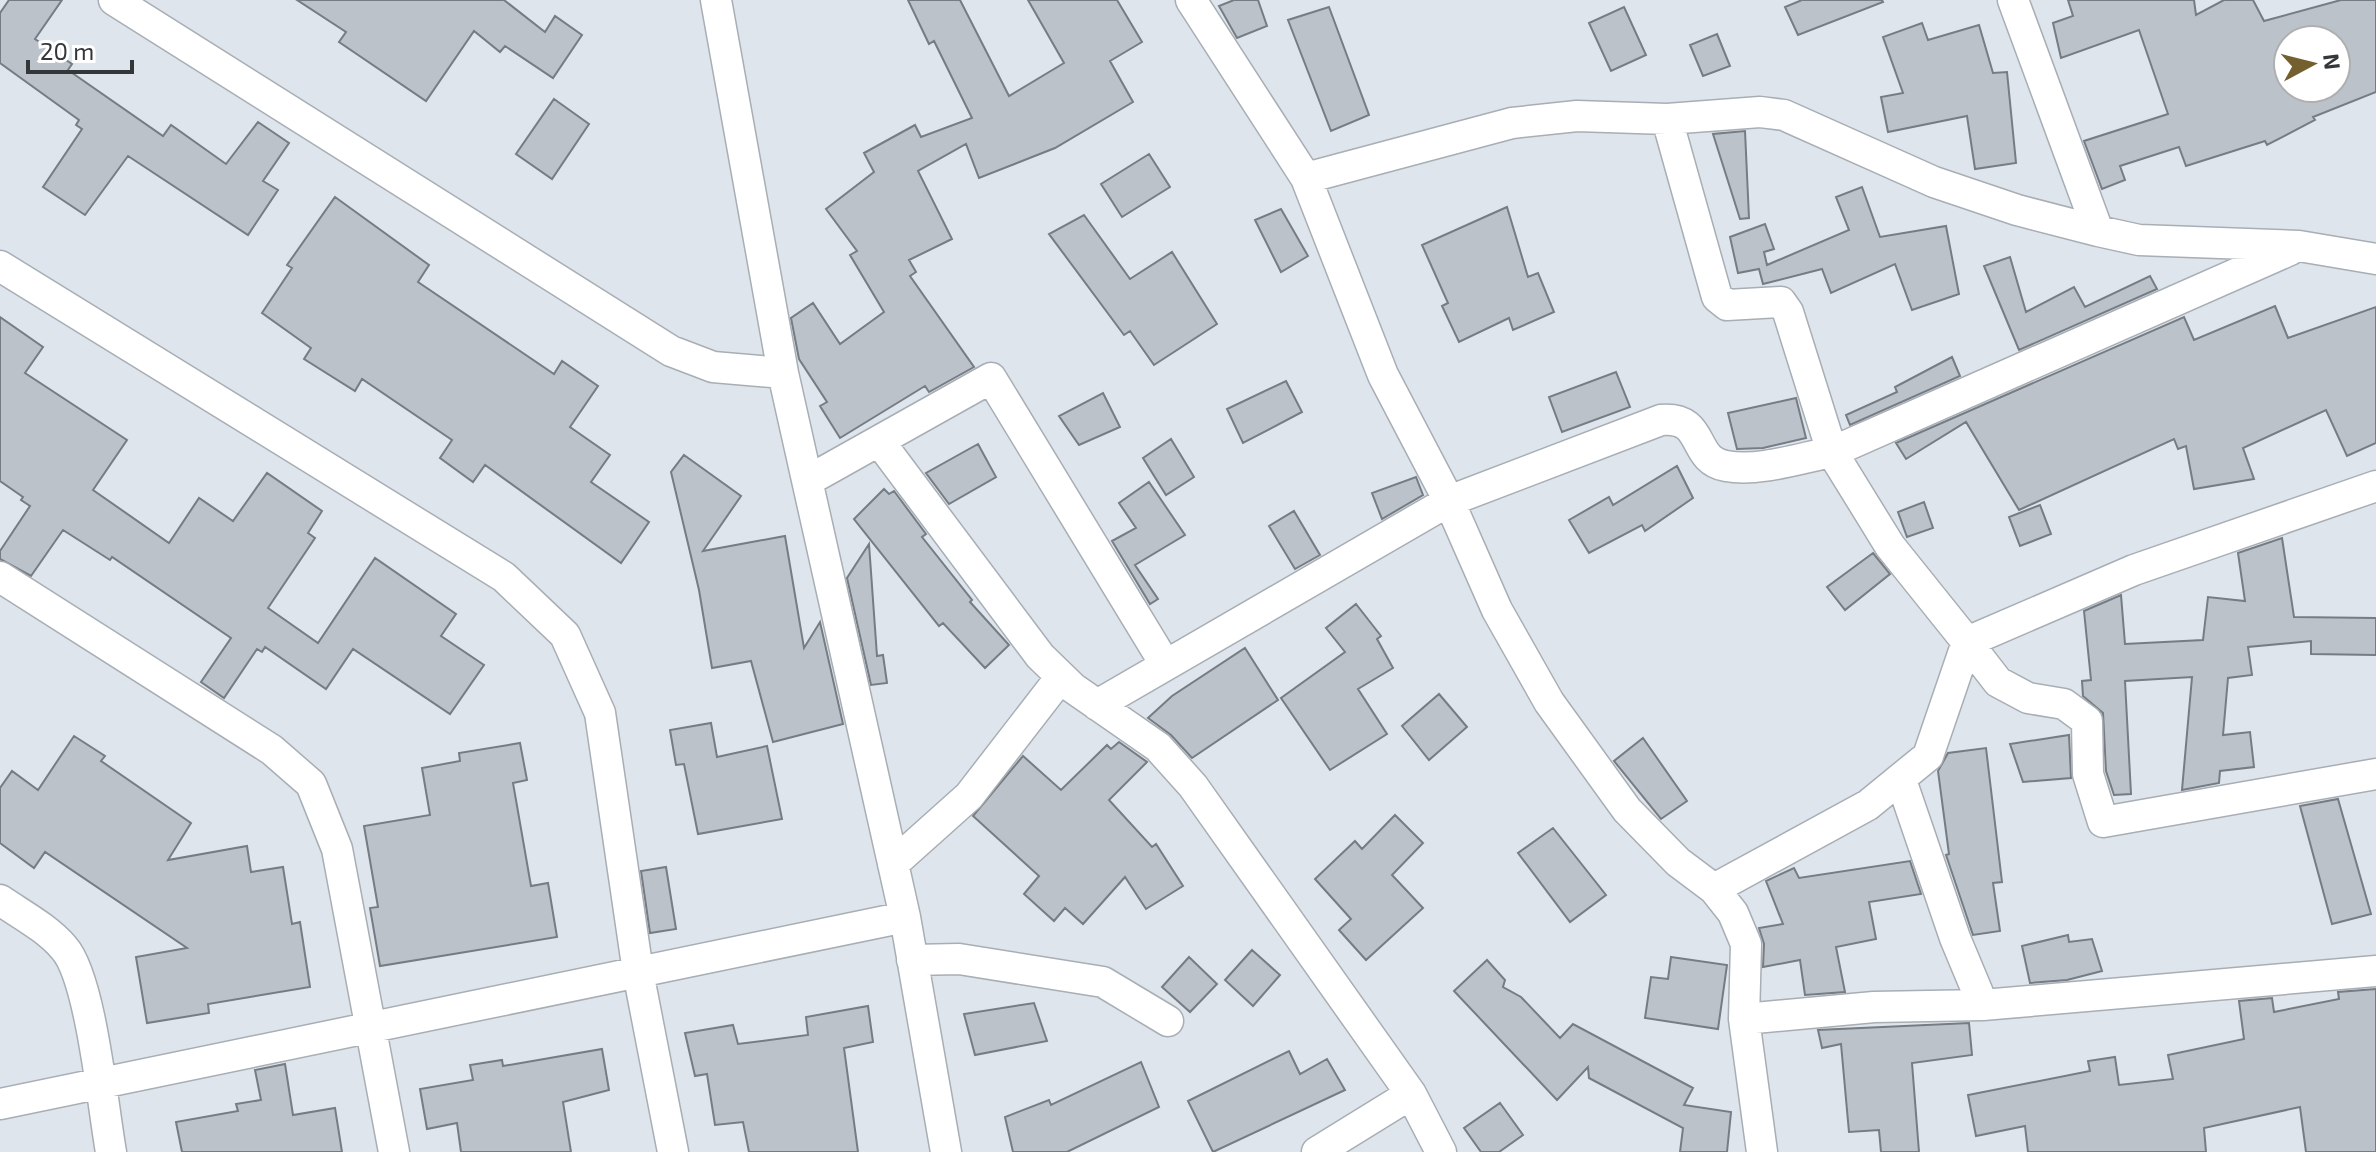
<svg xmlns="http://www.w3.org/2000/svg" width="2376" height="1152" viewBox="0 0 2376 1152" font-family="'Exo 2',sans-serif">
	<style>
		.building { fill: #bcc2c9; stroke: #767c83; stroke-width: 2; fill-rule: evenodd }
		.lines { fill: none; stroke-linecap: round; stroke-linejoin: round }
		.street-casing { stroke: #a8aeb5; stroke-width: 33 }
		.street { stroke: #fff; stroke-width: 30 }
	</style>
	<rect width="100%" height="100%" fill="#dee5ec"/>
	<path class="building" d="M 9,0 L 62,0 L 35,39 L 72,64 L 68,70 L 163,136 L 171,125 L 226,164 L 258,122 L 289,143 L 263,181 L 278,190 L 248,235 L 128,156 L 85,215 L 43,187 L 82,129 L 76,125 L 79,120 L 0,63 L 0,13 Z
		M 297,0 L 504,0 L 545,32 L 555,16 L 582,35 L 553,78 L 505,46 L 500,52 L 474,31 L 426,101 L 339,42 L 346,32 Z
		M 908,0 L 960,0 L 1009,96 L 1064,63 L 1028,0 L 1117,0 L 1142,42 L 1110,61 L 1133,102 L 1055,148 L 979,178 L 966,144 L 918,171 L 952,239 L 909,260 L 916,272 L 910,276 L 974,367 L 929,392 L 925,386 L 840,438 L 820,406 L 827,402 L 799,359 L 791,318 L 813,303 L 840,344 L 884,312 L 850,255 L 857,251 L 826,209 L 874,172 L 864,153 L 915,125 L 921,137 L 972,118 L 934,41 L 929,44 Z
		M 1234,0 L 1258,0 L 1267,26 L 1237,38 L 1219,6 Z
		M 1802,0 L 1882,0 L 1883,2 L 1798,35 L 1785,7 Z
		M 2068,0 L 2194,0 L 2196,15 L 2224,0 L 2253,0 L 2264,21 L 2341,0 L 2376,0 L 2376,92 L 2313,117 L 2315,120 L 2267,145 L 2265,141 L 2186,166 L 2179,147 L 2120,166 L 2125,180 L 2102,189 L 2084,141 L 2168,114 L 2139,30 L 2061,58 L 2053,23 L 2073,16 ZM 2288,40 L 2336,40 L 2336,88 L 2288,88 Z
		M 1329,7 L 1369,115 L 1331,131 L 1288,20 Z
		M 1624,7 L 1646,55 L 1611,71 L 1589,23 Z
		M 1922,23 L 1928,40 L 1979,25 L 1993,73 L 2007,72 L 2016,163 L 1975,169 L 1967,116 L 1888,132 L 1881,97 L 1903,93 L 1883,37 Z
		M 1717,34 L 1730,66 L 1703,76 L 1690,45 Z
		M 554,99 L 589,124 L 552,179 L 516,154 Z
		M 1745,131 L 1749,218 L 1740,219 L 1713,134 Z
		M 1149,154 L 1170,187 L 1122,217 L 1101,184 Z
		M 1862,187 L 1880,237 L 1946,226 L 1959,294 L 1912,310 L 1895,264 L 1831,293 L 1822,269 L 1763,284 L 1759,269 L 1738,273 L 1730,237 L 1765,224 L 1774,249 L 1764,252 L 1767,265 L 1849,230 L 1836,197 Z
		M 335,197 L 429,265 L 418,282 L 554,374 L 562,361 L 598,386 L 570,427 L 610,455 L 591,482 L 649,522 L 621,563 L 485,465 L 473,482 L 440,458 L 452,440 L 362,379 L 355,391 L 304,359 L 311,348 L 262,313 L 292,268 L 287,265 Z
		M 1507,207 L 1528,277 L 1538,273 L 1554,312 L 1513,330 L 1509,318 L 1459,342 L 1442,306 L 1448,303 L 1422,245 Z
		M 1281,209 L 1308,256 L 1281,272 L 1255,220 Z
		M 1084,215 L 1130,279 L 1172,252 L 1217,324 L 1154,365 L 1130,331 L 1124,335 L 1049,234 Z
		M 2010,257 L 2026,312 L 2074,287 L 2085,307 L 2150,276 L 2157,289 L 2019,350 L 1984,266 Z
		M 2275,306 L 2288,338 L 2376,307 L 2376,443 L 2347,456 L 2326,410 L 2243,448 L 2254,479 L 2194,489 L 2186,446 L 2178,449 L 2174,439 L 2019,510 L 1966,422 L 1906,459 L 1896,443 L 2184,317 L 2194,340 Z
		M 0,317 L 43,347 L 25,373 L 127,440 L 93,490 L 169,543 L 199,498 L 233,521 L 267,473 L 322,511 L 308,533 L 315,538 L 268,608 L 318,643 L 375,558 L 456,614 L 441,636 L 484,665 L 450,714 L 353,649 L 326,689 L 265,647 L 262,652 L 257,649 L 224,698 L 201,682 L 231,638 L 112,557 L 110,560 L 63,530 L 31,576 L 0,559 L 0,551 L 30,506 L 21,500 L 23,497 L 0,481 Z
		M 1952,357 L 1960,376 L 1850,425 L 1846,415 L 1897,392 L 1895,387 Z
		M 1616,372 L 1630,407 L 1562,432 L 1549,397 Z
		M 1286,381 L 1302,412 L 1243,443 L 1227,409 Z
		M 1103,393 L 1120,427 L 1079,445 L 1059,416 Z
		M 1796,398 L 1806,438 L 1763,448 L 1737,449 L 1728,413 Z
		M 1171,439 L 1194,477 L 1166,495 L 1143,458 Z
		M 978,444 L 996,477 L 949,504 L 926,473 Z
		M 684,455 L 741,496 L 703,551 L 785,536 L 804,648 L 820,622 L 843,724 L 773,742 L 751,661 L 712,668 L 699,590 L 671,472 Z
		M 1677,466 L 1693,498 L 1645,531 L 1642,525 L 1589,553 L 1569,520 L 1609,497 L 1613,505 Z
		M 1416,477 L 1423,495 L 1382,519 L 1372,493 Z
		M 1149,482 L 1185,535 L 1135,565 L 1158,599 L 1150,604 L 1112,541 L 1136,528 L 1119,503 Z
		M 884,489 L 889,494 L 894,491 L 926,534 L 922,537 L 972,600 L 970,602 L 1009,645 L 985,668 L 943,623 L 939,626 L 854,519 Z
		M 1924,502 L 1933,528 L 1907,537 L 1898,512 Z
		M 2040,505 L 2051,534 L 2020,546 L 2009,517 Z
		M 1294,511 L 1320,555 L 1295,569 L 1269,526 Z
		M 2282,538 L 2294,617 L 2376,618 L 2376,655 L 2311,654 L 2311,641 L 2248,647 L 2252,675 L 2228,678 L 2223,735 L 2250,732 L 2254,767 L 2220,771 L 2219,783 L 2182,790 L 2192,677 L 2125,681 L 2131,794 L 2114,795 L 2106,771 L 2103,713 L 2083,696 L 2082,681 L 2091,680 L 2084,611 L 2121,595 L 2125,644 L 2203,640 L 2208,597 L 2245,601 L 2238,553 Z
		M 869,544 L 877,656 L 883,655 L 887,683 L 871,685 L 847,578 Z
		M 1873,553 L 1890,574 L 1845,610 L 1827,587 Z
		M 1356,604 L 1381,636 L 1377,639 L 1393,668 L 1358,689 L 1387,734 L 1330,770 L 1281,698 L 1345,652 L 1326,628 Z
		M 1245,648 L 1278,700 L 1192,758 L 1171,735 L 1148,718 L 1172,696 Z
		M 1439,694 L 1467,727 L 1429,760 L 1402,726 Z
		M 711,723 L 717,757 L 767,746 L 782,819 L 698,834 L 684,764 L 676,765 L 670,730 Z
		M 2069,735 L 2071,778 L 2023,782 L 2010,744 Z
		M 74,736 L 105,756 L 101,761 L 191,823 L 168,860 L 247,846 L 251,872 L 283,867 L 292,924 L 300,922 L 310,987 L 208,1004 L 209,1013 L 147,1023 L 136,957 L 187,948 L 45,852 L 34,868 L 0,843 L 0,788 L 12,771 L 38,790 Z
		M 1643,738 L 1687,801 L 1661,819 L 1614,761 Z
		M 1119,742 L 1147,762 L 1109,800 L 1152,847 L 1156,844 L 1183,886 L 1146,909 L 1125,877 L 1083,924 L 1065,908 L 1054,921 L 1024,894 L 1039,876 L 973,816 L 1023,756 L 1061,790 L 1107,745 L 1111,749 Z
		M 520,743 L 527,780 L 513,783 L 531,886 L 548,883 L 557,937 L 380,966 L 370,908 L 378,907 L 364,826 L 430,815 L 422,768 L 460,761 L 459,753 Z
		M 1986,748 L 2002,882 L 1993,883 L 2000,931 L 1973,935 L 1946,855 L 1949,854 L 1938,771 L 1948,753 Z
		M 2338,799 L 2371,914 L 2332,924 L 2300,806 Z
		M 1395,815 L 1423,843 L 1392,875 L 1423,908 L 1366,960 L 1339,930 L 1351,919 L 1315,879 L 1355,841 L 1362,849 Z
		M 1553,828 L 1606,895 L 1570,922 L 1518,853 Z
		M 1910,861 L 1921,894 L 1869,902 L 1876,939 L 1836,947 L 1845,992 L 1805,995 L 1800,960 L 1763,967 L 1764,944 L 1759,928 L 1783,924 L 1766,881 L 1794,868 L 1799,878 Z
		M 666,867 L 676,929 L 650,933 L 641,871 Z
		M 2068,935 L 2069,942 L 2092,939 L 2102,971 L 2067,980 L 2030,983 L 2022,946 Z
		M 1252,950 L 1280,975 L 1253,1006 L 1225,980 Z
		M 1189,957 L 1217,984 L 1190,1012 L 1162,987 Z
		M 1671,957 L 1727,965 L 1718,1029 L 1645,1018 L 1651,977 L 1668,979 Z
		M 1487,960 L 1505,980 L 1503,987 L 1521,997 L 1560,1038 L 1573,1024 L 1693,1088 L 1684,1105 L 1731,1112 L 1727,1152 L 1680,1152 L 1683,1128 L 1589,1078 L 1588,1067 L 1557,1100 L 1454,991 Z
		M 2376,989 L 2376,1152 L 2306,1152 L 2300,1107 L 2204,1128 L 2206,1152 L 2028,1152 L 2025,1126 L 1976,1136 L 1968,1095 L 2090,1071 L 2088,1061 L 2115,1057 L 2119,1085 L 2173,1079 L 2168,1055 L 2244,1039 L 2239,1001 L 2272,998 L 2274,1012 L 2339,999 L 2338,992 Z
		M 1034,1003 L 1047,1041 L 975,1055 L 964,1014 Z
		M 868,1006 L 873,1042 L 844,1048 L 858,1152 L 749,1152 L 743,1122 L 715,1125 L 707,1074 L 695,1076 L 685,1033 L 733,1025 L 738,1044 L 808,1035 L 806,1017 Z
		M 1969,1023 L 1972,1055 L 1912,1063 L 1919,1152 L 1881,1152 L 1879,1130 L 1849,1132 L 1841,1044 L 1822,1048 L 1818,1030 Z
		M 602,1049 L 609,1090 L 563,1102 L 571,1152 L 461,1152 L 457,1123 L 427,1129 L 420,1089 L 473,1080 L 470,1065 L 502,1060 L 503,1066 Z
		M 1289,1051 L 1300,1074 L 1327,1059 L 1345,1090 L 1213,1152 L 1188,1101 Z
		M 1141,1062 L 1159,1107 L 1067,1152 L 1013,1152 L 1005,1117 L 1049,1100 L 1051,1105 Z
		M 285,1064 L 293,1115 L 335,1108 L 342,1152 L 182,1152 L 176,1122 L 238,1111 L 236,1104 L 261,1100 L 255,1070 Z
		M 1500,1103 L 1523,1135 L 1499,1152 L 1481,1152 L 1464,1128 Z"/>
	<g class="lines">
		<defs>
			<path id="street" d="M 114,0 L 671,351 L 713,367 L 783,373
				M 716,0 L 783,373 L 905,917 L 946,1152
				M 1191,0 L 1306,178 L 1512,123 L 1577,116 L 1667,119 L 1760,112 L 1784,115 L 1934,182 L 2017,210 L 2098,231 L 2139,240 L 2299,246 L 2376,259
				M 2013,0 L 2098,231
				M 1667,119 L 1717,297 L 1727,305 L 1781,302 L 1788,312 L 1832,452 L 2290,250
				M 1306,178 L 1383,375 L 1449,501 L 1497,610 L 1549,702 L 1627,810 L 1678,862 L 1714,889 L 1733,913 L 1746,944 L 1744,1019 L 1762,1152
				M 0,266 L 504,577 L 565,635 L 600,713 L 638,972 L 673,1152
				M 879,441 L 1040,656 L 1073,688 L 1158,747 L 1193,786 L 1411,1094 L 1441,1152
				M 809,480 L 991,378 L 1165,664
				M 0,577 L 272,750 L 311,784 L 337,849 L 394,1152
				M 1967,642 L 1998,682 L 2028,698 L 2064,704 L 2087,721 L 2088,774 L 2103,822 L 2376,774
				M 1097,705 L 1449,501 L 1661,420 C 1707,416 1690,460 1726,466 C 1759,472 1800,458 1832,452 L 1890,546 L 1967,642 L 2134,570 L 2376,486
				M 1901,780 L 1955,938 L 1983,1005
				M 893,864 L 969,796 L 1061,677
				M 1714,889 L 1868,805 L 1928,756 L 1967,642
				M 0,900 C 22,915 47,928 64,948 C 91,978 103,1108 111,1152
				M 912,960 L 959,959 L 1103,982 L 1168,1021
				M 1744,1019 L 1874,1007 L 1983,1005 L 2376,971
				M 0,1104 L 905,917
				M 1317,1152 L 1411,1094"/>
		</defs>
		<use href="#street" class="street-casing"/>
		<use href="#street" class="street"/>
	</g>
	<g transform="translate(2312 64) rotate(83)"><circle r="38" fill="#ffffff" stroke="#aeafb0" stroke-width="2"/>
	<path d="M0-6L14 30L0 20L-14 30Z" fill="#745f2e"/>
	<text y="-12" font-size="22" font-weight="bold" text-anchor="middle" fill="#34373a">N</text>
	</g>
	<path d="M28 60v12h104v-12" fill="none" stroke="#34373a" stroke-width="4"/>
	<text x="40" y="60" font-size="24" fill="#34373a" stroke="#ffffff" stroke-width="6" paint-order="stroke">20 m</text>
</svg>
